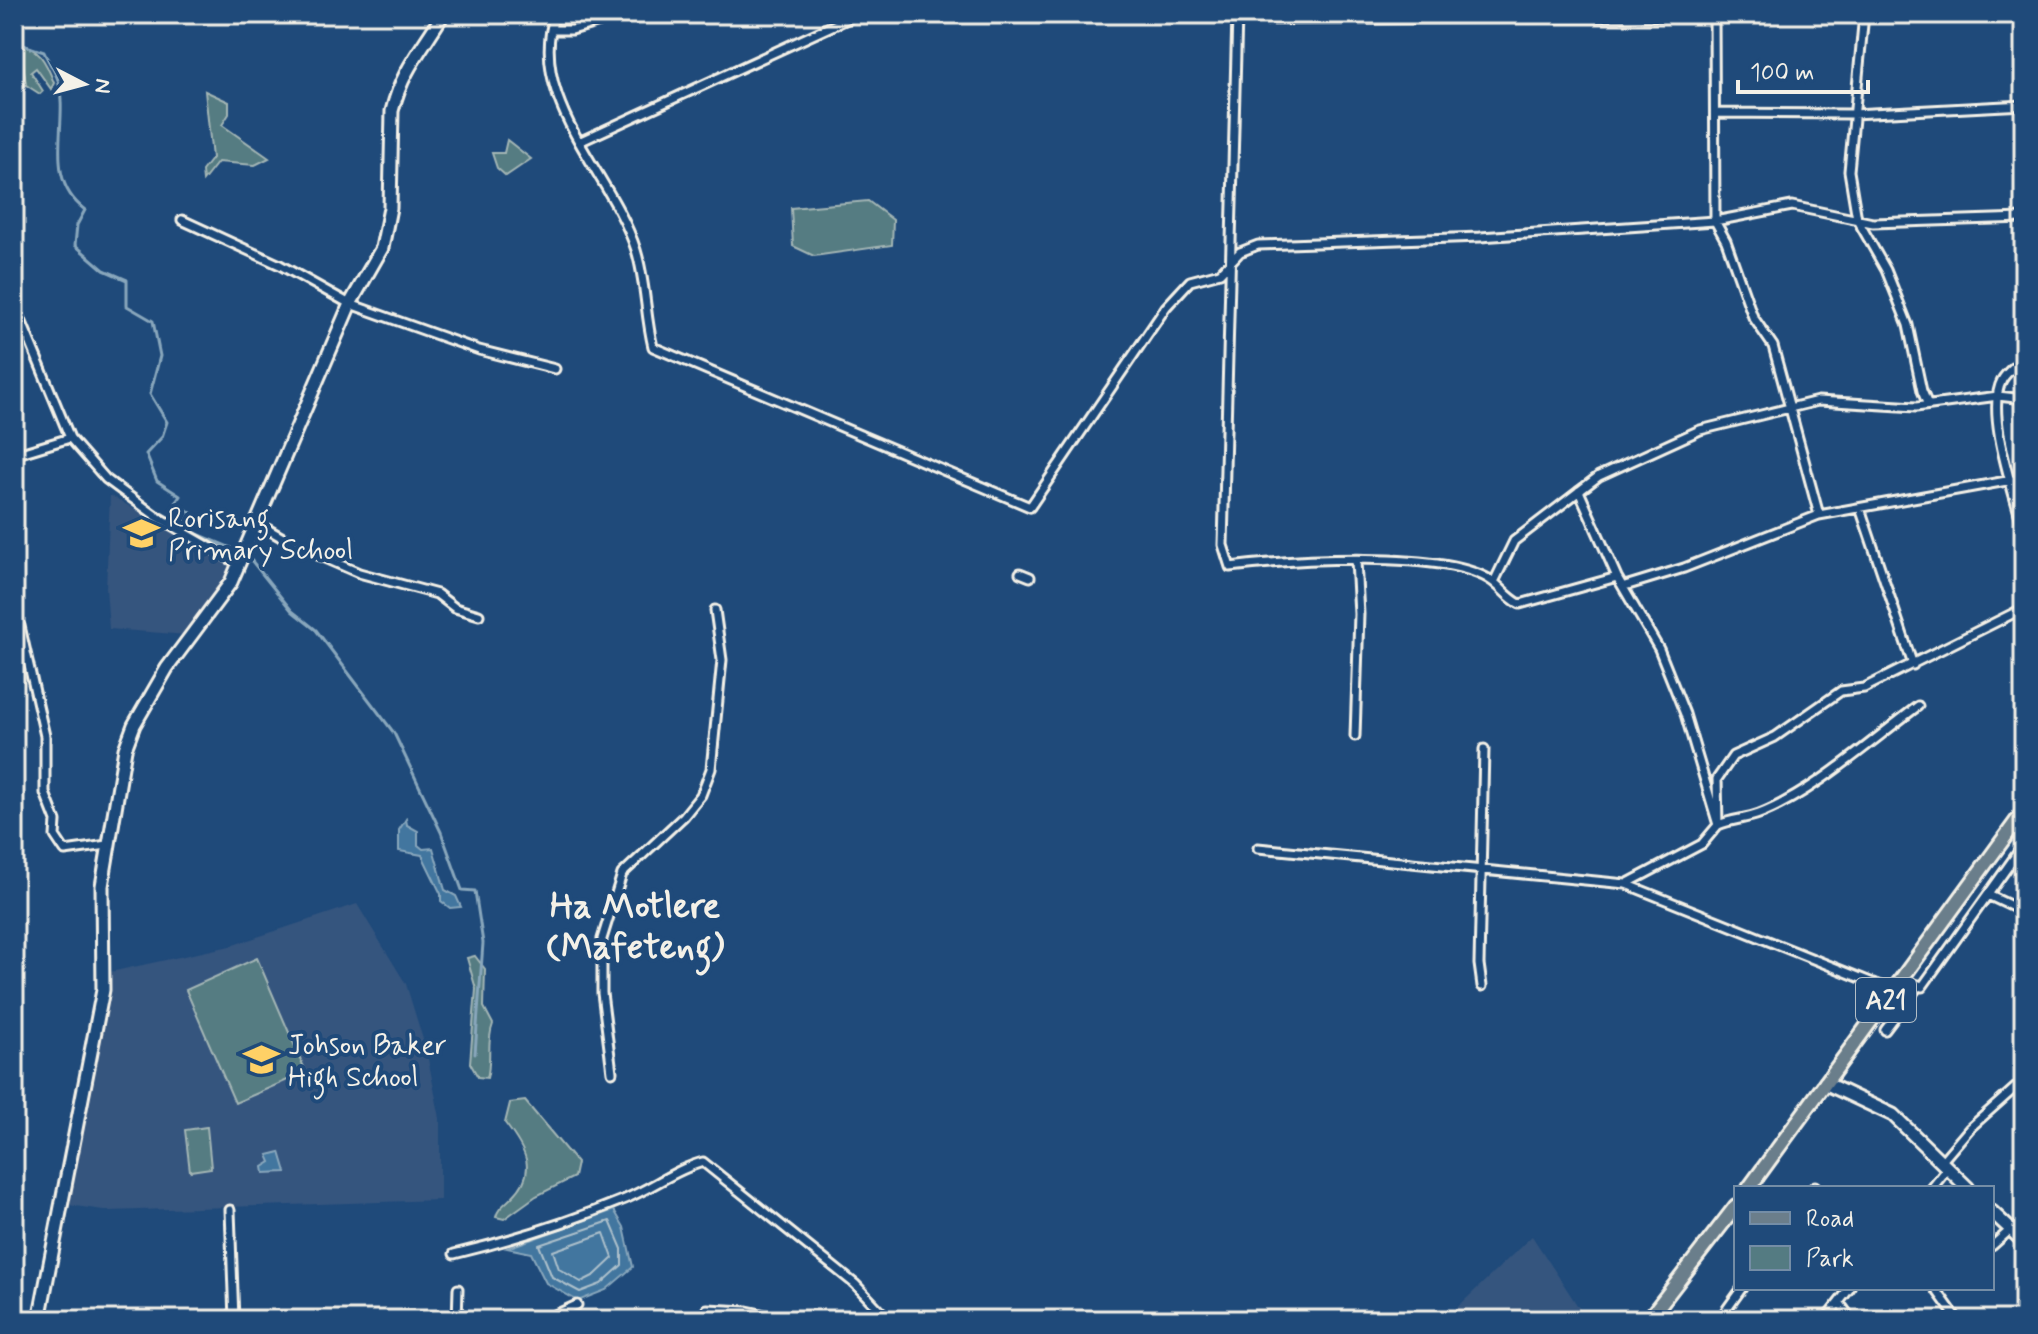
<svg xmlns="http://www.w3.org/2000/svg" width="2038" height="1334" viewBox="0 0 2038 1334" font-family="Mynerve,sans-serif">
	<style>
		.built { fill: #34547e }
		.green { fill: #547b82; stroke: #a4b6b5; stroke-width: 2 }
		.water { fill: #42769f; stroke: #89a7bc; stroke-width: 2 }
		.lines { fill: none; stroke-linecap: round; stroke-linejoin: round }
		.shore { stroke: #adc0cb; stroke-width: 2 }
		.stream { stroke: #89a7bc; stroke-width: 3 }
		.street-casing { stroke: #f4f1e8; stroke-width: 13 }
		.secondary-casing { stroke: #f4f1e8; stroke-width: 17 }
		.primary-casing { stroke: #f4f1e8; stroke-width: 18 }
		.street { stroke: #1f4a7a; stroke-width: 7 }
		.secondary { stroke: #1f4a7a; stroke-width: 11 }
		.primary { stroke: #6b7e8b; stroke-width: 12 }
		.labels { text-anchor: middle; stroke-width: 8; stroke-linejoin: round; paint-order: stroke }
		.shield { fill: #1f4a7a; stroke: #b4bfc7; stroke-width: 2 }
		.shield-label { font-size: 26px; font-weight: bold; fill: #f4f1e8 }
		.poi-label { font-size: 28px; fill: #f4f1e8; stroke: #1f4a7a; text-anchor: start }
		.district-label { font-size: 36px; font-weight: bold; fill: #f4f1e8; stroke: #1f4a7a }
	</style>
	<rect width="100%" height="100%" fill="#1f4a7a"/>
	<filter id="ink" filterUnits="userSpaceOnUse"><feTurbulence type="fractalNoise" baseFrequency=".0125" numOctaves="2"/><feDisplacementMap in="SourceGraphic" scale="16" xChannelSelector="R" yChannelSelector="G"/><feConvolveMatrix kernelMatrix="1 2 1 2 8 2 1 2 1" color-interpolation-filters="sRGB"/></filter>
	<g filter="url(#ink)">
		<path class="built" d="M 110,495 L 232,566 L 222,593 L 187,635 L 109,629 L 106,588 Z
			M 357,904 L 406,984 L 426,1049 L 440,1118 L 440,1200 L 110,1211 L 68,1205 L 110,972 L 230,946 Z
			M 1532,1236 L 1587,1320 L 1444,1320 Z"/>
		<path class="green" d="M 14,42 C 39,47 46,61 54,83 L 51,89 L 36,68 L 31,72 L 43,91 L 40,94 L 26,85 L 23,62 L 14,60 Z
			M 205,91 L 229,102 L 229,114 L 222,125 L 269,158 L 255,165 L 218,162 L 203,181 L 202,171 L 212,158 Z
			M 507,140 L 531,159 L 506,176 L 497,168 L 492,153 L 504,153 Z
			M 868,201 L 893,220 L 892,245 L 814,256 L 793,246 L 791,208 Z
			M 475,956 L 485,969 L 484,1007 L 493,1024 C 486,1042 492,1059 487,1078 L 478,1077 L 470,1063 L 476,989 L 467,958 Z
			M 257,958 L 306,1072 L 235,1103 L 186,990 Z
			M 525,1101 L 577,1163 L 574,1177 L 536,1196 L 504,1219 L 496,1217 C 498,1208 505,1204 512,1197 C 539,1171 525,1149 505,1123 L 510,1103 Z
			M 207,1127 L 211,1168 L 190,1171 L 185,1130 Z"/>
		<path class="water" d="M 406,819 L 407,825 L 418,831 L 418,845 L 423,849 L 433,848 L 445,890 L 456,896 L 461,907 L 450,908 L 441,901 L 441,894 L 422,855 L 399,851 L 399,830 Z
			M 280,1152 L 286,1172 L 264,1173 L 263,1167 L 271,1162 L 268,1155 Z
			M 614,1210 L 624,1227 L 633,1267 L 606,1290 L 578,1301 L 546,1283 L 531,1253 L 507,1248 Z"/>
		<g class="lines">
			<path class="shore" d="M 610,1221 L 622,1249 L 622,1265 L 601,1284 L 580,1292 L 552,1277 L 539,1245 Z
				M 604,1233 L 613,1258 L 595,1275 L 581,1282 L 559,1269 L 553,1251 Z"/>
			<path class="stream" d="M 14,42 L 44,52 C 48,61 55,71 58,80 C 70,124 41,177 85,210 L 77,225 L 75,245 L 104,270 L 127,280 L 127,306 L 153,321 L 160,356 L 150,394 L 167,422 L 162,437 L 146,454 L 157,481 L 180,496 L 176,502 L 191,513 L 183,528 L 238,551
				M 247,555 L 292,611 L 316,630 L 394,733 L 441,832 L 462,890 L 475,891 L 483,943 L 475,1054"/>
			<defs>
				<path id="street" d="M 555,14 C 526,100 612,174 636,250 C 646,282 645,315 653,347 L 1030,507 L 1166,307 L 1190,281 L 1220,273 L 1240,252 L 1258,245 L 1480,237 L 1715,221 L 1792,206 L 1873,223 L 2024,218
					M 1237,14 L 1223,545 L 1230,567 C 1289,560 1445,549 1492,581 C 1502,588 1507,597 1520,604 L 1617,577
					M 1714,14 L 1715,221 L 1726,241 L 1753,317 L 1773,346 L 1819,515
					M 1864,14 L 1849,171 L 1857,219 L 1886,270 L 1908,325 L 1922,391 L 1928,405
					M 1237,20 L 1714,16
					M 551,30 L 572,30 L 627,14
					M 1715,113 L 1853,114 L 2024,105
					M 579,142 L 858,14
					M 182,220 L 280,265 L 350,304 L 479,350 L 555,369
					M 14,303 L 70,438
					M 2024,357 C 2018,364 2006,372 2002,380 C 1984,413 2016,497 2024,533
					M 14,455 L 70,438 L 106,479 L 156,516 L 239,564
					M 1579,491 L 1617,577 L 1659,649 L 1685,714 L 1718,825 C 1732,819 1746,819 1759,814 C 1812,794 1872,740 1918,706
					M 1860,508 L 1913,665
					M 257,523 L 295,545 L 359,573 L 437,594 L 455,608 L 479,615
					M 1020,573 L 1030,577
					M 1494,582 L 1514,541 L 1599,476 L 1700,430 L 1818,401 L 1916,407 L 1998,396 L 2024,399
					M 1625,586 L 1684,568 L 1819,515 L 2012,480
					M 14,618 L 20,626 L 45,736 L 45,793 L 56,821 L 55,836 L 65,851 L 107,845
					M 1355,736 L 1359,614 L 1356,561
					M 1258,848 L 1626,884 L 1893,991
					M 1626,884 L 1702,844 L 1718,825 L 1717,779 L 1733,756 L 1775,737 L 1841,691 L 1864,688 L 2024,608
					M 1988,895 L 2024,912
					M 1901,979 L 1922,987 L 2024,844
					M 1482,986 L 1479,964 L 1484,749
					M 1885,1030 L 1919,985
					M 612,1072 L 602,993 L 602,939 L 622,874 L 684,816 L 701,795 L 711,769 L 722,660 L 715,610
					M 1942,1161 L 1970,1128 L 2024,1080
					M 1813,1188 L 1815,1186
					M 1932,1188 L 1948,1168
					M 230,1210 L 234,1320
					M 1992,1246 L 2010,1230 L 2024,1224
					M 454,1254 C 513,1240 569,1222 625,1199 C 652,1188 676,1169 703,1162 L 855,1284 L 889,1320
					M 1935,1288 L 1958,1320
					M 1839,1302 L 1852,1320
					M 707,1309 L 747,1311 L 788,1320
					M 457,1320 L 458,1289
					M 544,1320 L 577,1305
					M 1719,1320 L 1742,1288
					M 1825,1320 L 1850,1288"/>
				<path id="secondary" d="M 1825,1083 L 1893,1115 L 1968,1188
					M 1992,1212 L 2024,1242
					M 39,1320 L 103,990 L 102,886 L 125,749 L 134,725 L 167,668 L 231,582 L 350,304 L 382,248 L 390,208 L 392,111 C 403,68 421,51 443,14"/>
				<path id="primary" d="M 1749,1188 L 2024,811
					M 1648,1320 L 1736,1206"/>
			</defs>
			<use href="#street" class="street-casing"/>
			<use href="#secondary" class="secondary-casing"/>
			<use href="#primary" class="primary-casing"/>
			<use href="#street" class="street"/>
			<use href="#secondary" class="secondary"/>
			<use href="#primary" class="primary"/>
		</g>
	</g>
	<defs>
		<symbol id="school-bare" viewBox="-9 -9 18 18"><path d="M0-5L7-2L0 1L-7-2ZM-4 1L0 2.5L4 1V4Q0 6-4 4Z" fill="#ffd166" stroke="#1f4a7a" stroke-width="2.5" paint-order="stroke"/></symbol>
	</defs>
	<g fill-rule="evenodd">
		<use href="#school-bare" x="116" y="508" width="51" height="51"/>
		<use href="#school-bare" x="236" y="1034" width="51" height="51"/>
	</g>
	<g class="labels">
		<rect class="shield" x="1856" y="978" width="60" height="44" rx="6"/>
		<g class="shield-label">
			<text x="1886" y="1009">A21</text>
		</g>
		<g class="poi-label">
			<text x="168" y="527">Rorisang<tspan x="168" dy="32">Primary School</tspan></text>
			<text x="288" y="1054">Johson Baker<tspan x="288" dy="32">High School</tspan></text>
		</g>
		<g class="district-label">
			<text x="635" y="917">Ha Motlere<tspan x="635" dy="41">(Mafeteng)</tspan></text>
		</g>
	</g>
	<rect width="2038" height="1334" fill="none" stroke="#1f4a7a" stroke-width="48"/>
	<rect x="24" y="24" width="1990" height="1286" fill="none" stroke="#f4f1e8" stroke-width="3" filter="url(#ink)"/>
	<rect x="1734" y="1186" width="260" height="104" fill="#1f4a7a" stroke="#748da6" stroke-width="2"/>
	<rect x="1750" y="1212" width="40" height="12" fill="#6b7e8b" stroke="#748da6" stroke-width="2"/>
	<text x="1806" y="1226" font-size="24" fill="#f4f1e8">Road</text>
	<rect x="1750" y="1246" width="40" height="24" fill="#547b82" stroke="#748da6" stroke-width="2"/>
	<text x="1806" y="1266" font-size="24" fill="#f4f1e8">Park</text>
	<g transform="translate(84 84) rotate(96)" stroke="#1f4a7a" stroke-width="6" paint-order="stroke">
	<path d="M0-6L14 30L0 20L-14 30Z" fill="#f4f1e8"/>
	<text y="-12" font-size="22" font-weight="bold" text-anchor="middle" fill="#f4f1e8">N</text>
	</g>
	<path d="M1738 80v12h130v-12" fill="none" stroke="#f4f1e8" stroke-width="4"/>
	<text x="1750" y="80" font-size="24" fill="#f4f1e8" stroke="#1f4a7a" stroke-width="6" paint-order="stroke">100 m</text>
</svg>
